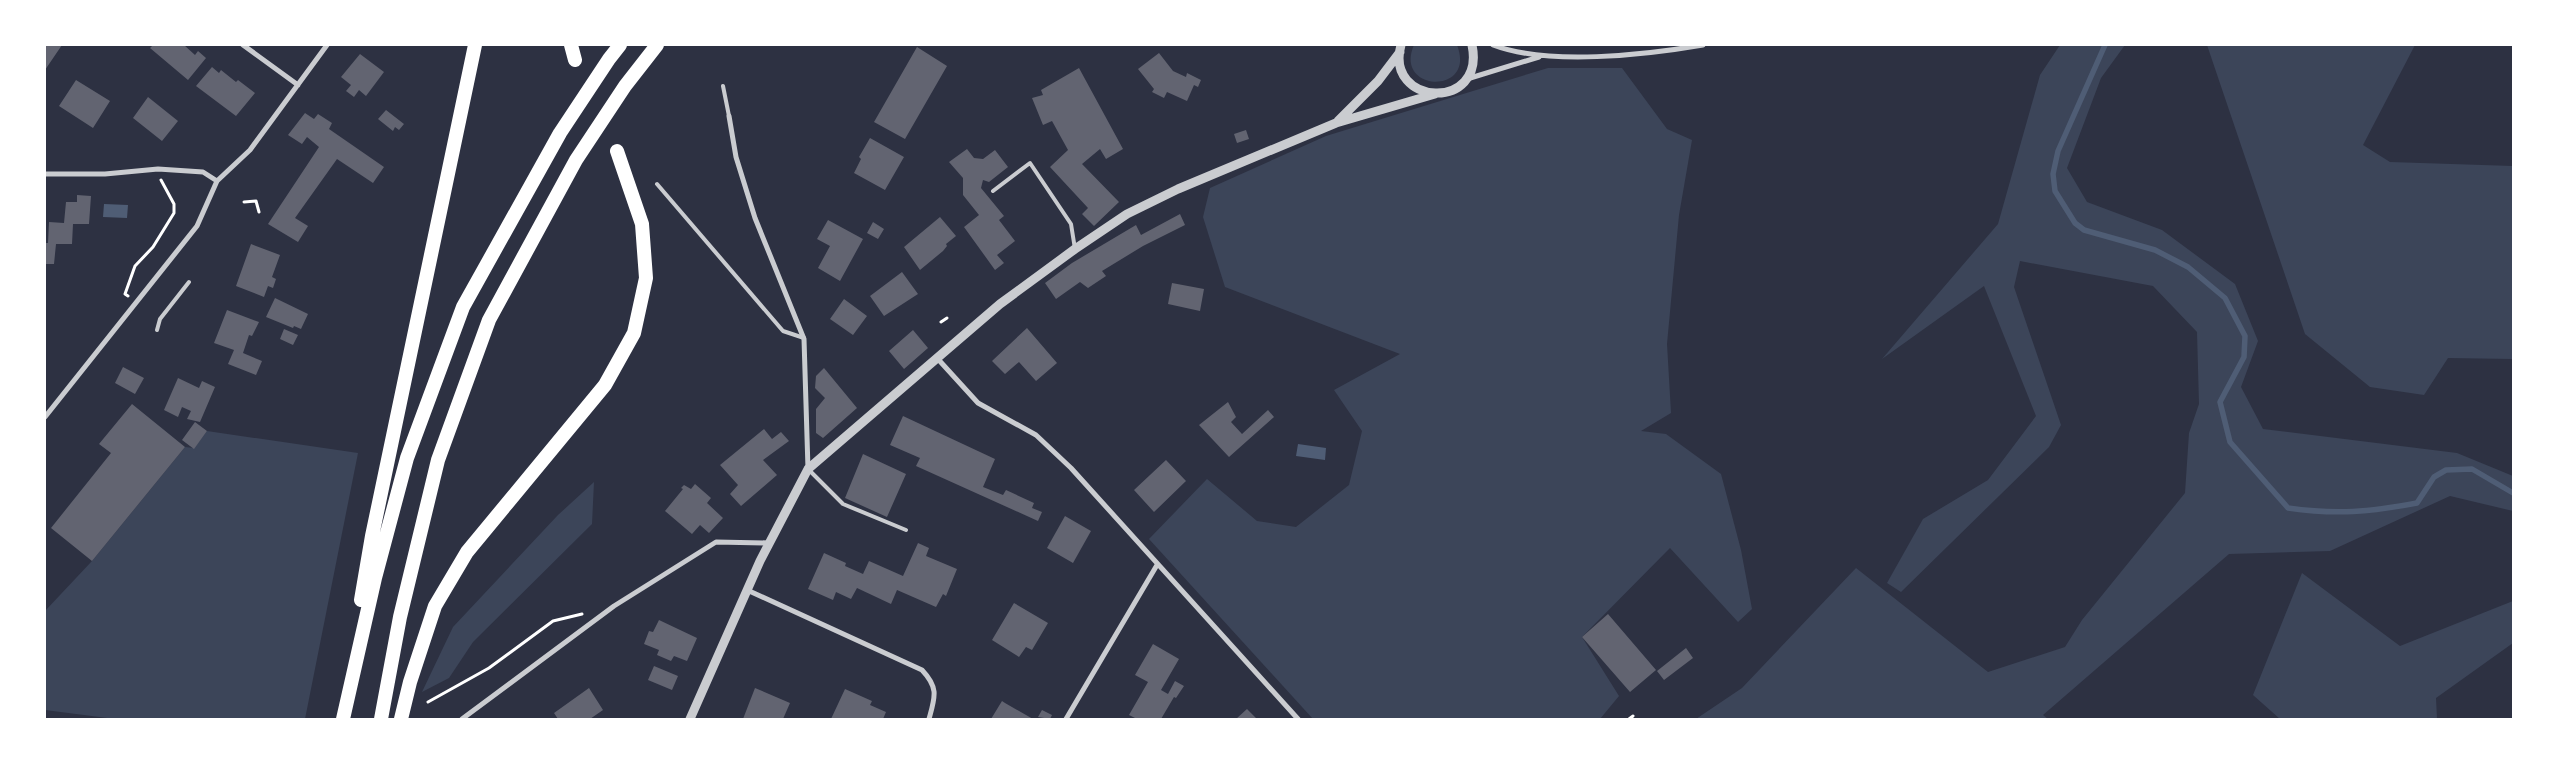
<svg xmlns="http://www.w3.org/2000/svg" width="2558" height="764" viewBox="0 0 2558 764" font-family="'Zilla Slab',serif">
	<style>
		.green { fill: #3c4559 }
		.water { fill: #4f5d75 }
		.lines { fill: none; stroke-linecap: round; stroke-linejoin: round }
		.stream { stroke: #4f5d75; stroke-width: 5.5 }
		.building { fill: #626471 }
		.path { stroke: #fff; stroke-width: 3 }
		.service { stroke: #caccd0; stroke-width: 4 }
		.minor { stroke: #caccd0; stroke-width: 5 }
		.tertiary { stroke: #caccd0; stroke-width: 9 }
		.trunk { stroke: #fff; stroke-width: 14 }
	</style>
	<rect width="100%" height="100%" fill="#2d3142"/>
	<path class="green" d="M 1414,45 L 1457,45 C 1477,96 1393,92 1414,45 Z
		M 2060,45 L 2125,45 L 2101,78 L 2067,168 L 2087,202 L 2162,230 L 2235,284 L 2258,341 L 2241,387 L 2263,429 L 2457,453 L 2513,476 L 2513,511 L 2450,496 L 2330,551 L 2229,554 L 2043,715 L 2048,719 L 1696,719 L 1742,688 L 1856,568 L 1988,672 L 2065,647 L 2082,620 L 2185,493 L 2189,433 L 2199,404 L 2197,332 L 2153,286 L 2020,261 L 2014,287 L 2061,425 L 2049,447 L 1901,592 L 1887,583 L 1923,519 L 1988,480 L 2036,416 L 1984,286 L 1882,359 L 1998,224 L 2040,75 Z
		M 2207,45 L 2415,45 L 2363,145 L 2390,162 L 2513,166 L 2513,359 L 2448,358 L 2424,395 L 2370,387 L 2305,334 Z
		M 1548,68 L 1622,68 L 1667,129 L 1692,140 L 1679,215 L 1667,344 L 1671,413 L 1641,431 L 1666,434 L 1721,474 L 1741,550 L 1752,609 L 1738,622 L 1670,548 L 1582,637 L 1619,696 L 1600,719 L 1313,719 L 1149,539 L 1207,479 L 1257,521 L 1296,527 L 1349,485 L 1362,431 L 1334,390 L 1400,354 L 1225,287 L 1203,217 L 1210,188 L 1326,136 Z
		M 207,431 L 358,453 L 305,719 L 115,719 L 45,710 L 45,611 L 92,561 L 185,447 L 194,448 Z
		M 594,482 L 592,524 L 473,642 L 449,678 L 422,692 L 453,627 L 558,515 Z
		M 2302,573 L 2400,646 L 2513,601 L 2513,643 L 2436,698 L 2437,719 L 2280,719 L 2253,695 Z"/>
	<path class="water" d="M 104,204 L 128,205 L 127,218 L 103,217 Z
		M 1298,444 L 1326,448 L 1325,460 L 1296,456 Z"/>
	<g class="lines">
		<path class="stream" d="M 2105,45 L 2058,151 L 2053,174 L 2055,191 L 2075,223 L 2084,230 L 2155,250 L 2188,267 L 2225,298 L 2245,336 L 2244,357 L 2220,402 L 2230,442 L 2288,508 C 2337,515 2369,512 2417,503 L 2434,477 L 2446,470 L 2472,469 L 2513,493"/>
	</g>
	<path class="building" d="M 45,45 L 62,45 L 45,70 Z
		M 153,45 L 184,45 L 195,55 L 198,51 L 206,58 L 188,80 L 150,48 Z
		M 917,47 L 947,66 L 905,139 L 874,122 Z
		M 1159,53 L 1173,71 L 1186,77 L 1187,73 L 1201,80 L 1198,87 L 1194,85 L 1187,101 L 1167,92 L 1164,98 L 1152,92 L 1154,89 L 1138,69 Z
		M 360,54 L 384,72 L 366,96 L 359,90 L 354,97 L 346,91 L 351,85 L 341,77 Z
		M 212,67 L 219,73 L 221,70 L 236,82 L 238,80 L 255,93 L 236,116 L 196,86 Z
		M 1079,68 L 1123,149 L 1106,159 L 1100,149 L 1082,164 L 1119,202 L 1094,226 L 1082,214 L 1088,208 L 1050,167 L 1068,150 L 1052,121 L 1043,125 L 1032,98 L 1043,95 L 1041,90 Z
		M 76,80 L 110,101 L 93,128 L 59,106 Z
		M 148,97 L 178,121 L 162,141 L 133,118 Z
		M 386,110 L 404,124 L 399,130 L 395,127 L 393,131 L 378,119 Z
		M 305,113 L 314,119 L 318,114 L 332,123 L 329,129 L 384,167 L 373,183 L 337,159 L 295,218 L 308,226 L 298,242 L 268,224 L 319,147 L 307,137 L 302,144 L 288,135 Z
		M 1246,130 L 1249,139 L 1237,143 L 1234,134 Z
		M 870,138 L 904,157 L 885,190 L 854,173 L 861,159 L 859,157 Z
		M 967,149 L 974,158 L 983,159 L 995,150 L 1008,167 L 989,182 L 983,180 L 981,188 L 1004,216 L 999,220 L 1015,241 L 997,255 L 1004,263 L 995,270 L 964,227 L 979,215 L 963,195 L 963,178 L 949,162 Z
		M 77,195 L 91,196 L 89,224 L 73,224 L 72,244 L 56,244 L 54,264 L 45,264 L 45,243 L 48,243 L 49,222 L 64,223 L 66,202 L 77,202 Z
		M 1180,214 L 1185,225 L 1143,246 L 1102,271 L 1106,276 L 1088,288 L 1080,282 L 1056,299 L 1045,283 L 1072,263 L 1136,225 L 1141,235 Z
		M 940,217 L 956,236 L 946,244 L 947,246 L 943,251 L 920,270 L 904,247 Z
		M 828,220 L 863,239 L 840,281 L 818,268 L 830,246 L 817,239 Z
		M 873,222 L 884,229 L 878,239 L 867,233 Z
		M 251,244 L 280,255 L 272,277 L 276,279 L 273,288 L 268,286 L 264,297 L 236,286 Z
		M 902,272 L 918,294 L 884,316 L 870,296 Z
		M 1172,283 L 1204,289 L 1200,311 L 1168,304 Z
		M 275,298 L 308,314 L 301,329 L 294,326 L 293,328 L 266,317 Z
		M 844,299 L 867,316 L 853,335 L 830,319 Z
		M 227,310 L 259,322 L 252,336 L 249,335 L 243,353 L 262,361 L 256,375 L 228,364 L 234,350 L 214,343 Z
		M 1027,328 L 1057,363 L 1036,381 L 1019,362 L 1005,374 L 992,361 Z
		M 284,329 L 298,335 L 293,345 L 280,339 Z
		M 913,330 L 928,348 L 904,369 L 889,351 Z
		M 123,367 L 144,378 L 135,394 L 115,383 Z
		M 824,368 L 857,408 L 823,438 L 816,433 L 816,409 L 825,398 L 815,388 L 816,376 Z
		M 178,378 L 199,388 L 202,381 L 215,387 L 200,422 L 187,419 L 191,411 L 182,407 L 178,417 L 164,410 Z
		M 1228,402 L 1236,417 L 1231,422 L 1242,434 L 1268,410 L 1274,417 L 1229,457 L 1199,425 Z
		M 132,404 L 185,447 L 92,561 L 51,528 L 111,453 L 99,444 Z
		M 903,416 L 995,459 L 983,487 L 1003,495 L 1006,490 L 1034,503 L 1032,508 L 1042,512 L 1038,521 L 916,466 L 920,458 L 890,445 Z
		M 195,422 L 207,431 L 194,449 L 182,440 Z
		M 764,429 L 772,439 L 781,432 L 789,441 L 763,460 L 777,475 L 741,506 L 730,494 L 738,485 L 720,465 Z
		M 863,454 L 906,474 L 887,517 L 845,498 Z
		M 1166,460 L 1186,481 L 1154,512 L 1134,490 Z
		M 695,484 L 711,498 L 707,503 L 723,518 L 709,533 L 700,525 L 692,534 L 665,511 L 683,489 L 681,488 L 684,485 L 691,489 Z
		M 1065,516 L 1091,531 L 1073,563 L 1047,548 Z
		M 918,543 L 929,548 L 926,556 L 957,569 L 946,596 L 943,594 L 936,607 L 897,590 L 891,604 L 857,588 L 851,599 L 836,592 L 833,600 L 808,589 L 824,553 L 846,563 L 845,566 L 863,574 L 869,561 L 903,576 Z
		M 1014,603 L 1048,623 L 1032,650 L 1026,647 L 1019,657 L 992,640 Z
		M 1608,614 L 1656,670 L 1630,692 L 1582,637 Z
		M 659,620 L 697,638 L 687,661 L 674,656 L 671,661 L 657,655 L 659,650 L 644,644 L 649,631 L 653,632 Z
		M 1153,644 L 1179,659 L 1161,690 L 1168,694 L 1175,681 L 1184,686 L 1176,698 L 1174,697 L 1161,719 L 1137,719 L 1129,715 L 1148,682 L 1135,675 Z
		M 1686,648 L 1693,658 L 1664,680 L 1657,671 Z
		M 654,666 L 678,676 L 672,690 L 648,680 Z
		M 589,688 L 603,710 L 590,719 L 558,719 L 554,713 Z
		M 755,688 L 790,703 L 783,719 L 743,719 Z
		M 845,689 L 872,701 L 870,705 L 886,712 L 883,719 L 831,719 Z
		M 1002,701 L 1005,703 L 1033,719 L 991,719 Z
		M 1247,709 L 1257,719 L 1236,719 Z
		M 1042,710 L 1052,715 L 1050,719 L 1038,717 Z"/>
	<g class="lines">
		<path class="path" d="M 244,202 L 256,201 L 259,212
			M 128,296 L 125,294 L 135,266 L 153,247 L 174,213 L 174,204 L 161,180
			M 941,322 L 947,318
			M 428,702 L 489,668 L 553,621 L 582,614
			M 1629,719 L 1633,716"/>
		<path class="service" d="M 723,86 L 729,116
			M 657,184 L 783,331 L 804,338
			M 993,191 L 1030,163 L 1071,224 L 1075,249
			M 157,330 L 160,319 L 189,282
			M 808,469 L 843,504 L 906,530"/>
		<path class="minor" d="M 243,45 L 298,85
			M 1493,45 C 1548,66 1645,55 1703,45
			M 1467,79 L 1539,57
			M 729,116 L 736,157 L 755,218 L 804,339 L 808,469
			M 45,174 L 105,174 L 158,169 L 203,172 L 217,181
			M 937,358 L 978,403 L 1036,435 L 1071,468 L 1298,719
			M 45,417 L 197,226 L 217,181 L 250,150 L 327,45
			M 747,590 L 922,670 C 939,688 935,697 929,719
			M 462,719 L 614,606 L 716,542 L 769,543
			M 1066,719 L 1157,565"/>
		<path class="tertiary" d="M 1401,45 C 1384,106 1486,112 1472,45
			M 1338,121 L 1378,81 L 1400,52
			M 690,719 L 760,561 L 808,469 L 1000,304 L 1075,249 L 1127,214 L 1178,189 L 1336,123 L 1435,94"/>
		<path class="trunk" d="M 571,45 L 575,60
			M 361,600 L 372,536 L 475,45
			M 343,719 L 375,578 L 407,458 L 463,307 L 560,133 L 609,59 L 620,45
			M 381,719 L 400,617 L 438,460 L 489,320 L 576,160 L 625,86 L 657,45
			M 401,719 L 410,682 L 435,606 L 467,552 L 605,385 L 634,333 L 646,278 L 642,224 L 617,151"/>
	</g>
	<rect width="2558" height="764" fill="none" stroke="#ffffff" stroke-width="92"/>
</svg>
